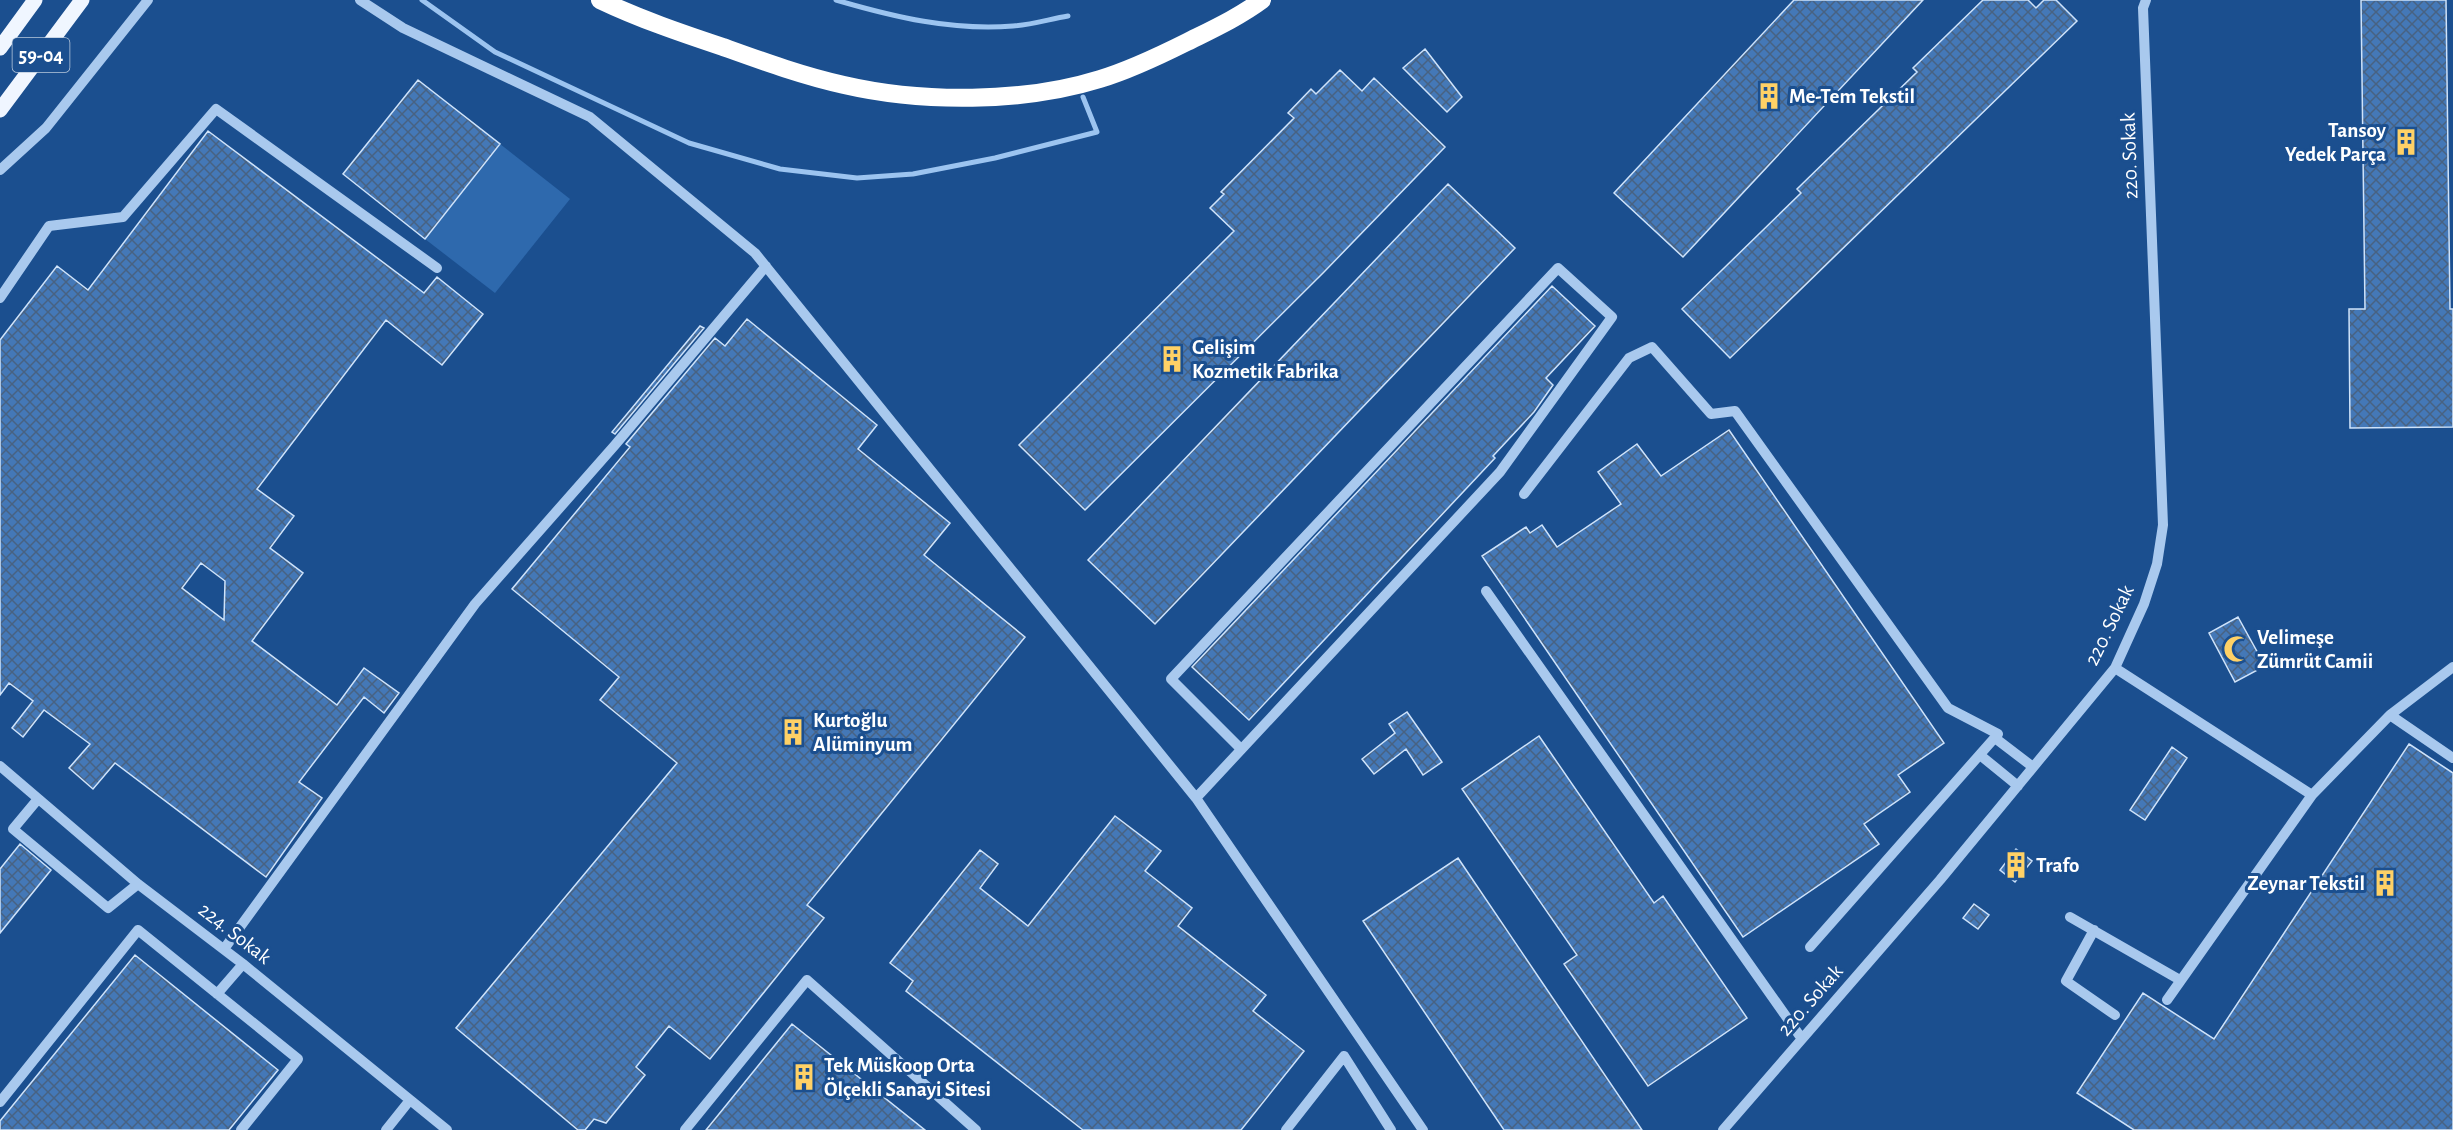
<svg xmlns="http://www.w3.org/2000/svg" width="2453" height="1130" viewBox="0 0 2453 1130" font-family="'Alegreya Sans',sans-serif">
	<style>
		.park { fill: #2e69ad }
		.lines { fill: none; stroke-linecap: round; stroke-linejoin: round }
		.stream { stroke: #9cc4f0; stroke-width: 5 }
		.building { fill: url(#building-cross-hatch); stroke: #cfe3fa; stroke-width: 1.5; fill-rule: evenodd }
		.minor { stroke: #a9c9ee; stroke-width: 10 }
		.major { stroke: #f0f6ff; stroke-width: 15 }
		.highway { stroke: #fff; stroke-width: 18 }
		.labels { text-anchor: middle; stroke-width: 6; stroke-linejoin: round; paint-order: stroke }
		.shield { fill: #1b4f8f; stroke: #bbcadd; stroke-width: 1.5 }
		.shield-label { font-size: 20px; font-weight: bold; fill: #fff }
		.poi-label { font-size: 21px; font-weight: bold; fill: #fff; stroke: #1b4f8f; text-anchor: start }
		.street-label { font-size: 21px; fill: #fff; stroke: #1b4f8f }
	</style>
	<defs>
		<pattern id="building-cross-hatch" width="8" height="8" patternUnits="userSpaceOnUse" patternTransform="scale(1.5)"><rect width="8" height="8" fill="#4478b7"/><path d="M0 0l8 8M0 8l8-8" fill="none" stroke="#486282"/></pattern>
	</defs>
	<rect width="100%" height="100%" fill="#1b4f8f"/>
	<path class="park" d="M 500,144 L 570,199 L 495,293 L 425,239 Z"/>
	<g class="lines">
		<path class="stream" d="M 422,0 L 495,52 L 689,143 L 780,169 L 857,178 L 913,174 L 995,158 L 1097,132 L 1083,97
			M 836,0 C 894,17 953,31 1013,26 C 1031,25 1050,19 1068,16"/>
	</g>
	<path class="building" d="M 1794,0 L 1923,0 L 1683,257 L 1614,193 Z
		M 1983,0 L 2028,0 L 2036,8 L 2044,0 L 2056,0 L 2077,21 L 1730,358 L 1682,309 L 1801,193 L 1797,189 L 1917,72 L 1913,68 Z
		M 2361,0 L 2446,0 L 2450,309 L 2453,309 L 2453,427 L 2350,428 L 2349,309 L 2365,309 Z
		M 1425,49 L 1462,97 L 1447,112 L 1403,68 Z
		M 1340,70 L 1362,91 L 1374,78 L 1445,147 L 1324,272 L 1085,510 L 1019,445 L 1234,231 L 1210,208 L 1224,194 L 1221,192 L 1294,118 L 1288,113 L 1311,89 L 1316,94 Z
		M 418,80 L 500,144 L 425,239 L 343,174 Z
		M 208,131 L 424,293 L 437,277 L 483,314 L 442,365 L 386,320 L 257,489 L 294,516 L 270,548 L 303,573 L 252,641 L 337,705 L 364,668 L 399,693 L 384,713 L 364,697 L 299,782 L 322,798 L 266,877 L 115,763 L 93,789 L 69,768 L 90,744 L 44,710 L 23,737 L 12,728 L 33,701 L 9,683 L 0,695 L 0,340 L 57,266 L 88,290 ZM 201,563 L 225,581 L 224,620 L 182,588 Z
		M 1448,184 L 1515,248 L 1155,624 L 1088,560 Z
		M 1552,286 L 1595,326 L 1546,378 L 1553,385 L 1534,412 L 1493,456 L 1495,458 L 1249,720 L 1192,667 Z
		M 747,319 L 877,425 L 858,449 L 950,523 L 924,555 L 1025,637 L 807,905 L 824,918 L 710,1059 L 669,1026 L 636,1067 L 645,1075 L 606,1123 L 594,1119 L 585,1130 L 578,1130 L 456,1028 L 677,763 L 600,700 L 619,677 L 512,589 L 630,447 L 626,444 L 715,338 L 725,346 Z
		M 700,326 L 704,328 L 615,434 L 612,432 Z
		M 1729,430 L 1944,743 L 1898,775 L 1910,792 L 1864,824 L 1879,844 L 1743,937 L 1482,556 L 1526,527 L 1530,533 L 1542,525 L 1557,547 L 1621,504 L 1598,472 L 1637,444 L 1661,476 Z
		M 2238,617 L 2265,666 L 2235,682 L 2209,633 Z
		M 1407,712 L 1442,762 L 1423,775 L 1406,749 L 1374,774 L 1362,759 L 1395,733 L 1389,724 Z
		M 1539,736 L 1654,903 L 1663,896 L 1747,1018 L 1648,1086 L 1564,964 L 1577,955 L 1462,789 Z
		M 2409,744 L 2453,773 L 2453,1130 L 2134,1130 L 2077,1093 L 2143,993 L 2214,1039 Z
		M 2172,747 L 2187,758 L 2145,820 L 2130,810 Z
		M 1115,816 L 1161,851 L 1145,871 L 1192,908 L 1178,926 L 1266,995 L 1253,1011 L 1304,1051 L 1241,1130 L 1083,1130 L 906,991 L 913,981 L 890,963 L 980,850 L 998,864 L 980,888 L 1028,926 Z
		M 20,844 L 51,870 L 0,933 L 0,869 Z
		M 2016,849 L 2032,861 L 2015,882 L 2000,870 Z
		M 1458,858 L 1642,1130 L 1504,1130 L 1363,921 Z
		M 1974,904 L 1989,915 L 1978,929 L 1963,918 Z
		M 135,955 L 278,1070 L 229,1130 L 0,1130 L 0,1121 Z
		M 792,1024 L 925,1130 L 706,1130 Z"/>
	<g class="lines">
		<path class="minor" d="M 360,0 L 403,28 L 590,117 L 755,253 L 1196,798 L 1423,1130
			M 0,170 L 46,128 L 148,0
			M 0,298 L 49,226 L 123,217 L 216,109 L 437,268
			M 1524,494 L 1629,358 L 1652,347 L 1711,414 L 1735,411 L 1948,708 L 1998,734 L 1810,947
			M 1486,591 L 1802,1039
			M 2453,667 L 2390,715 L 2453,758
			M 2115,668 L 2312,795
			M 1995,738 L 2033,767
			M 1980,755 L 2018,786
			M 0,766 L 138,884 L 243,964 L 447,1130
			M 1196,798 L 1500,472 L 1612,317 L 1558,268 L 1171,679 L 1241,749
			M 38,799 L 13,829 L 108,908 L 138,884
			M 2070,917 L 2180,980
			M 2094,930 L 2066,981 L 2115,1015
			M 224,949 L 475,604 L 615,445 L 766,266
			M 217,994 L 243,964
			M 2167,1000 L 2312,795 L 2390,715
			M 0,1102 L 138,930 L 298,1059 L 241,1130
			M 386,1130 L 410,1100
			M 685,1130 L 807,980 L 976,1130
			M 1286,1130 L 1344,1056 L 1391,1130
			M 1723,1130 L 1940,880 L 2115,668 L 2144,604 L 2157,564 L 2163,525 L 2143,8 L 2146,0"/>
		<path class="major" d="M 0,48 L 35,0
			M 0,110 L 82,0"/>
		<path class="highway" d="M 600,0 C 640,19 681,33 723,47 C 762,61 803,76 844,85 C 922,103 1023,103 1100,79 C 1130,70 1159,56 1187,42 C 1213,29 1239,17 1262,0"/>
	</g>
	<defs>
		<symbol id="building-bare" viewBox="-9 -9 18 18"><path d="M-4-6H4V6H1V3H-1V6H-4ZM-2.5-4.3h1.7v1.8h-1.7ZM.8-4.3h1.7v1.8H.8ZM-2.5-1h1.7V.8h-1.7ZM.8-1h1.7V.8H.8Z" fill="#ffd166" stroke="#1b4f8f" stroke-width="2.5" paint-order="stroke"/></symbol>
		<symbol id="mosque-bare" viewBox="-9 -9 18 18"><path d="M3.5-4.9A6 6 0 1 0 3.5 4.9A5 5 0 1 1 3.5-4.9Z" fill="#ffd166" stroke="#1b4f8f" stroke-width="2.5" paint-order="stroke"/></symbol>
	</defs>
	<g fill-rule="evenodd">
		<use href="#building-bare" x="1750" y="77" width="38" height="38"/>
		<use href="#building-bare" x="2387" y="123" width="38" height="38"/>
		<use href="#building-bare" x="1153" y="340" width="38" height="38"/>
		<use href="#mosque-bare" x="2218" y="630" width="38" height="38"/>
		<use href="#building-bare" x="774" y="713" width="38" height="38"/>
		<use href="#building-bare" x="1997" y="846" width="38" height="38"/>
		<use href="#building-bare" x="2366" y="864" width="38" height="38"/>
		<use href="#building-bare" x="785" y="1058" width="38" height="38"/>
	</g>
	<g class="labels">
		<rect class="shield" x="12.5" y="38" width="57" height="34" rx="4.5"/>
		<g class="shield-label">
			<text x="41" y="62">59-04</text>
		</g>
		<g class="poi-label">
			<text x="1789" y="103">Me-Tem Tekstil</text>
			<text x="2386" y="137" text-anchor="end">Tansoy<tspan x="2386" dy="24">Yedek Parça</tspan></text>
			<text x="1192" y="354">Gelişim<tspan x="1192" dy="24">Kozmetik Fabrika</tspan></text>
			<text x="2257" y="644">Velimeşe<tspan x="2257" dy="24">Zümrüt Camii</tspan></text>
			<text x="813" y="727">Kurtoğlu<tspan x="813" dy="24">Alüminyum</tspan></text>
			<text x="2036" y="872">Trafo</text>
			<text x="2365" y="890" text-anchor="end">Zeynar Tekstil</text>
			<text x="824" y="1072">Tek Müskoop Orta<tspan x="824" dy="24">Ölçekli Sanayi Sitesi</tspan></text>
		</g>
		<g class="street-label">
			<text transform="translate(2129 156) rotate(-92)" y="7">220. Sokak</text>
			<text transform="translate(2109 625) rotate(-64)" y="7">220. Sokak</text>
			<text transform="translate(235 933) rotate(38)" y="7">224. Sokak</text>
			<text transform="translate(1810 1000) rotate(-49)" y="7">220. Sokak</text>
		</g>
	</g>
</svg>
